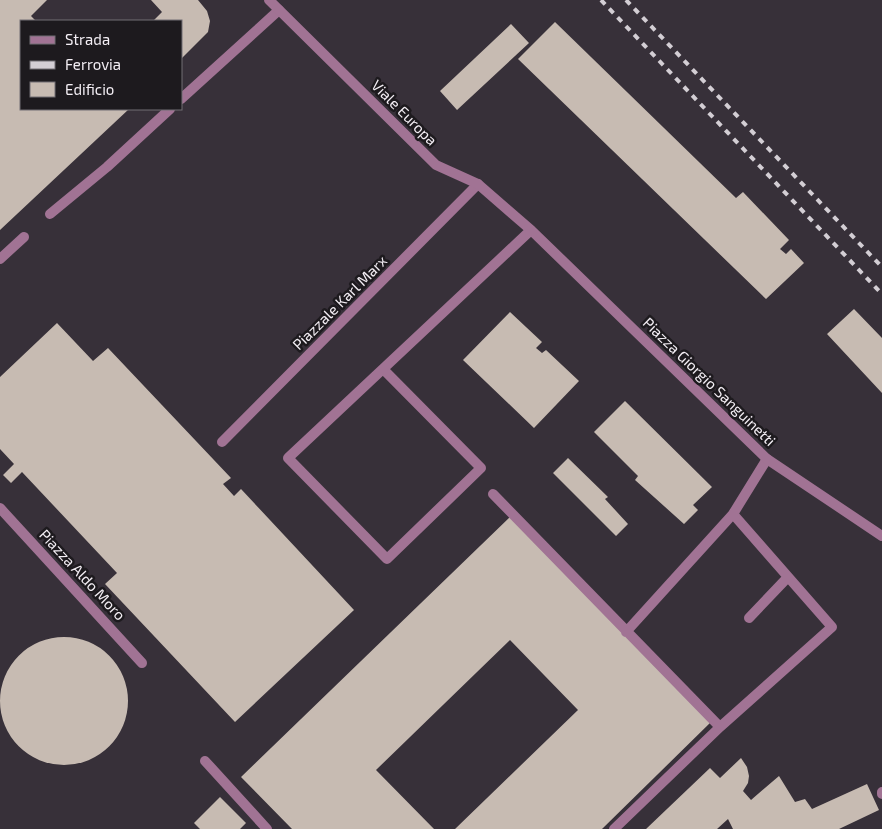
<svg xmlns="http://www.w3.org/2000/svg" width="882" height="829" viewBox="0 0 882 829" font-family="'Exo 2',sans-serif">
	<style>
		.building { fill: #c7bbb2 }
		.lines { fill: none; stroke-linecap: round; stroke-linejoin: round }
		.service { stroke: #a17394; stroke-width: 10 }
		.pedestrian { stroke: #a17394; stroke-width: 10 }
		.minor { stroke: #a17394; stroke-width: 10 }
		.rail { stroke: #d3ced4; stroke-width: 4; stroke-dasharray: 6 6; stroke-linecap: butt }
		.labels { text-anchor: middle; stroke-width: 5; stroke-linejoin: round; paint-order: stroke }
		.street-label { font-size: 15px; fill: #f3eef4; stroke: #1d1a1e }
	</style>
	<rect width="100%" height="100%" fill="#373039"/>
	<path class="building" d="M 0,0 L 47,0 L 31,16 L 36,21 L 21,21 L 21,109 L 129,109 L 0,230 Z
		M 151,0 L 198,0 L 207,11 L 210,21 L 208,32 L 181,59 L 181,21 L 153,21 L 162,12 Z
		M 555,22 L 736,198 L 743,192 L 789,240 L 780,249 L 786,254 L 791,249 L 804,263 L 766,299 L 518,59 Z
		M 511,24 L 529,43 L 457,110 L 440,91 Z
		M 854,309 L 882,338 L 882,393 L 827,334 Z
		M 510,312 L 542,342 L 536,348 L 542,353 L 546,350 L 579,381 L 534,428 L 463,360 Z
		M 57,323 L 93,361 L 108,348 L 231,478 L 223,484 L 234,496 L 241,489 L 354,610 L 235,722 L 105,584 L 117,573 L 22,472 L 11,483 L 3,475 L 14,464 L 0,449 L 0,377 Z
		M 625,401 L 712,487 L 693,505 L 698,510 L 684,524 L 635,480 L 638,476 L 594,432 Z
		M 568,458 L 608,497 L 605,499 L 628,524 L 616,536 L 553,473 Z
		M 512,515 L 712,721 L 602,829 L 455,829 L 578,710 L 510,640 L 376,770 L 434,829 L 292,829 L 241,777 Z
		M0 701a64 64 0 1 1 128 0a64 64 0 1 1-128 0Z
		M 741,758 L 747,767 L 749,776 L 748,783 L 743,791 L 751,800 L 779,776 L 795,802 L 805,799 L 812,809 L 867,784 L 879,810 L 839,829 L 733,829 L 728,819 L 717,829 L 646,829 L 710,768 L 720,778 Z
		M 220,797 L 246,823 L 240,829 L 200,829 L 194,823 Z"/>
	<g class="lines">
		<path class="service" d="M 181,99 L 279,10
			M 50,214 L 107,167 L 170,109
			M 222,442 L 478,184
			M 493,494 L 720,727
			M 749,618 L 788,577
			M 626,632 L 733,514
			M 205,761 L 267,829
			M 882,792 L 882,794
			M 614,829 L 720,727 L 832,627 L 733,514 L 767,459"/>
		<path class="pedestrian" d="M 0,259 L 24,237
			M 0,508 L 142,663"/>
		<path class="minor" d="M 269,0 L 436,165 L 478,184 L 531,230 L 767,459 L 882,536
			M 383,369 L 481,468 L 387,559 L 288,458 L 531,230"/>
		<path class="rail" d="M 601,0 L 882,294
			M 626,0 L 882,267"/>
	</g>
	<g class="labels">
		<g class="street-label">
			<text transform="translate(404 113) rotate(45)" y="5">Viale Europa</text>
			<text transform="translate(340 303) rotate(-45)" y="5">Piazzale Karl Marx</text>
			<text transform="translate(709 382) rotate(44)" y="5">Piazza Giorgio Sanguinetti</text>
			<text transform="translate(82 575) rotate(47)" y="5">Piazza Aldo Moro</text>
		</g>
	</g>
	<rect x="20" y="20" width="162" height="90" fill="#1d1a1e" stroke="#736f74"/>
	<rect x="30" y="36" width="25" height="8" fill="#a17394" stroke="#736f74"/>
	<text x="65" y="45" font-size="15" fill="#f3eef4">Strada</text>
	<rect x="30" y="61" width="25" height="8" fill="#d3ced4" stroke="#736f74"/>
	<text x="65" y="70" font-size="15" fill="#f3eef4">Ferrovia</text>
	<rect x="30" y="82" width="25" height="15" fill="#c7bbb2" stroke="#736f74"/>
	<text x="65" y="95" font-size="15" fill="#f3eef4">Edificio</text>
</svg>
